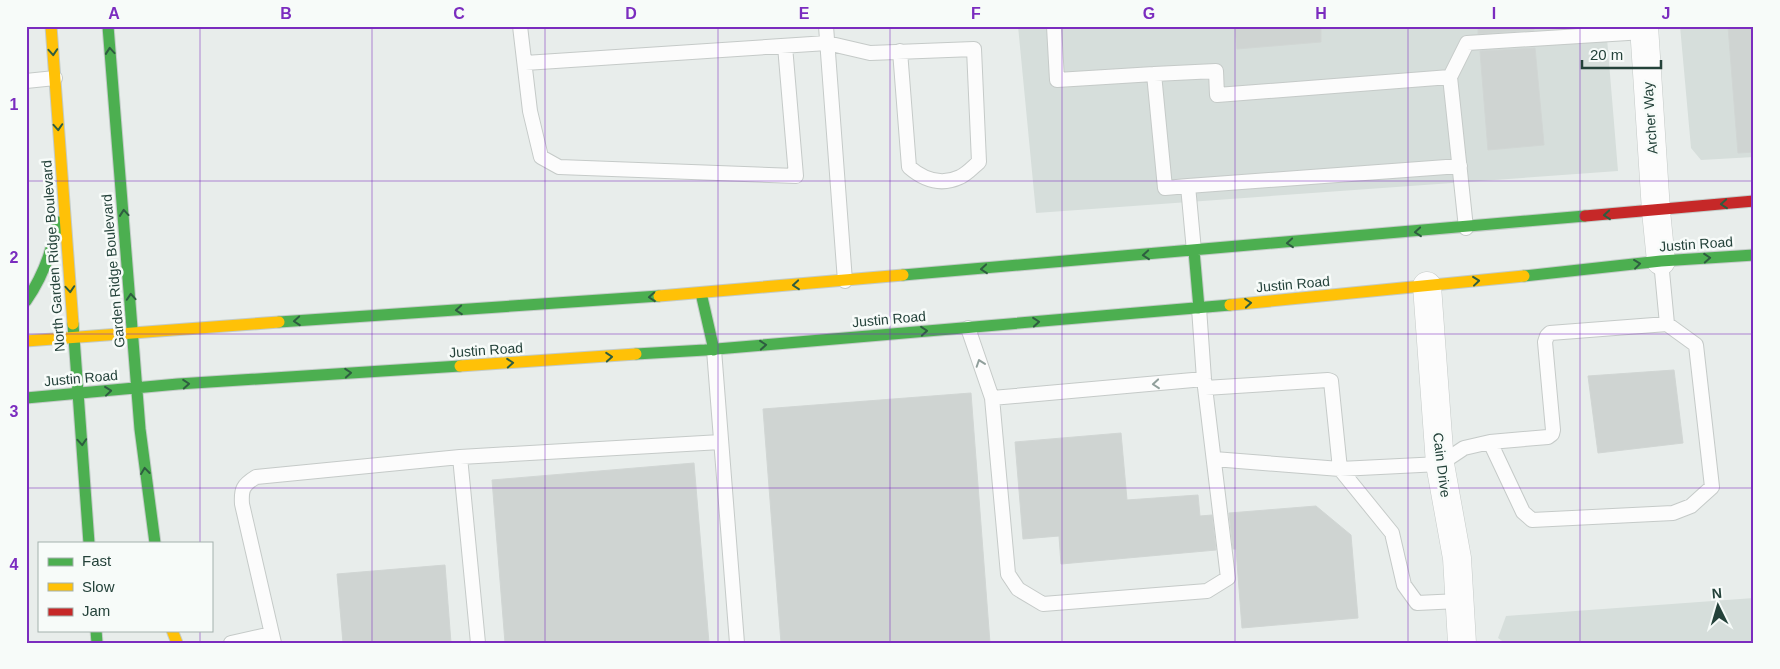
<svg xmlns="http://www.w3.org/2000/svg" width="1780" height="669" viewBox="0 0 1780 669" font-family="Helvetica,sans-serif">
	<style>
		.built { fill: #d6dedb }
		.building { fill: #cfd4d2; stroke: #d1d6d4 }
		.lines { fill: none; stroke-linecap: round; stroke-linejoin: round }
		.lane-casing { stroke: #c5cac8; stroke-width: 16 }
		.street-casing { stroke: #c5cac8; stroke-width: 29 }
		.fast-casing { stroke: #c3cbc8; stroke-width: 13 }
		.slow-casing { stroke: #c3cbc8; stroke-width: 13 }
		.jam-casing { stroke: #c3cbc8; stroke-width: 13 }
		.lane { stroke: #fcfcfc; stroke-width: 14 }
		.street { stroke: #fcfcfc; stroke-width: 28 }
		.fast { stroke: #4caf50; stroke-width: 11 }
		.slow { stroke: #ffc107; stroke-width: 11 }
		.jam { stroke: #c62828; stroke-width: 11 }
		.oneway { stroke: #2e5d40 }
		.oneway2 { stroke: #909f9b }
		.grid { fill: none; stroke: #7b2cbf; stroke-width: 1; stroke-opacity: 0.55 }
		.labels { text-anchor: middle; stroke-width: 5; stroke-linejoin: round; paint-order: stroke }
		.street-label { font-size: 14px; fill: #24423a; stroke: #f7fbf9 }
		.neatline { fill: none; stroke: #7b2cbf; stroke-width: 2 }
		.grid-label { font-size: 16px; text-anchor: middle; font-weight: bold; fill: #7b2cbf }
	</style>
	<rect width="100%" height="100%" fill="#e8edeb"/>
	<path class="built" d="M 1018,26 L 1606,26 L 1618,171 L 1036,213 Z
		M 1680,26 L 1754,26 L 1754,157 L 1701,160 L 1691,148 Z
		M 1754,598 L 1754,643 L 1505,643 L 1498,638 L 1506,616 Z"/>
	<path class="building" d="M 1235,26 L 1321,26 L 1321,42 L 1237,49 Z
		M 1478,26 L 1534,26 L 1534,30 L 1478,34 Z
		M 1728,26 L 1751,26 L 1754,58 L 1754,152 L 1738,153 Z
		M 1535,48 L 1544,145 L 1488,150 L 1480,51 Z
		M 1674,370 L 1683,443 L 1598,453 L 1588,376 Z
		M 971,393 L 990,643 L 781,643 L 763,409 Z
		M 1121,433 L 1127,500 L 1198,495 L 1200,516 L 1212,515 L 1216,550 L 1061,564 L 1059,536 L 1023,539 L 1015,442 Z
		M 694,463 L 709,643 L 505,643 L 492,480 Z
		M 1316,506 L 1351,535 L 1358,618 L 1242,628 L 1236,549 L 1233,549 L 1229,513 Z
		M 445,565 L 451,643 L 343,643 L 337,574 Z"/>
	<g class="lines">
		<defs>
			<path id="lane" d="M 520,26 L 530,111 L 541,157 L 559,167 L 796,176 L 785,46
				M 826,26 L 845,281
				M 1054,26 L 1057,80 L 1154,74
				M 525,63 L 827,43 L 870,53 L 974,49 L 979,162 C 973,167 967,174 960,177 C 941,186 924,180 909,167 L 900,51
				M 1450,77 L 1467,43 L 1644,32
				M 26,81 L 55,78
				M 1188,186 L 1460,166
				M 1194,251 L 1188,186 L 1165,188 L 1154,74 L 1216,71 L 1217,95 L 1450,77 L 1466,228
				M 968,328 L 992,398 L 1008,574 L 1018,589 L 1043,604 L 1207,591 L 1228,578 L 1204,379 L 1199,308
				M 714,350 L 737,643
				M 1205,388 L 1328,380 L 1331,381 L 1340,469 L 1392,533 L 1404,585 L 1417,603 L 1459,601
				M 992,398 L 1204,379
				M 1490,442 L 1548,437 L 1552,434 L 1553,430 L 1545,342 L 1547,336 L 1550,333 L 1667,324
				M 460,457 L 478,643
				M 1214,459 L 1340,469 L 1440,464 L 1464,448 L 1490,442 L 1523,512 L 1532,520 L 1673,513 L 1691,506 L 1712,487 L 1696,345 L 1667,324 L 1661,261
				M 231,643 L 271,634
				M 274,643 L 242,504 C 241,489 243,485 256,477 L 460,457 L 721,442"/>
			<path id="street" d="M 1644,26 L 1656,211 L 1661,261
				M 1427,286 L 1440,464 L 1457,558 L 1462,643"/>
			<path id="fast" d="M 108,26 L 140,429 L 155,543
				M 1194,251 L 1199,308
				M 903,275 L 1585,216
				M 1524,276 L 1661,261 L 1754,255
				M 701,293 L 714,350
				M 26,301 C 43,277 52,251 58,222
				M 279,322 L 659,296
				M 73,324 L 89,543
				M 636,354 L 705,350 L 1230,305
				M 26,398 L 178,384 L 460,366
				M 96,630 L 97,643"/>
			<path id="slow" d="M 51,26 L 73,324
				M 659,296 L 903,275
				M 1230,305 L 1524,276
				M 26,341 L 279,322
				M 460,366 L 636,354
				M 172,630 L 177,643"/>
			<path id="jam" d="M 1585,216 L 1754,201"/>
		</defs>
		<use href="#lane" class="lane-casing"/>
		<use href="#street" class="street-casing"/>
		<use href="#fast" class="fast-casing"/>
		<use href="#slow" class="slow-casing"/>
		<use href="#jam" class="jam-casing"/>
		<use href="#lane" class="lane"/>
		<use href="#street" class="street"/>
		<use href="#fast" class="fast"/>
		<use href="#slow" class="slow"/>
		<use href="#jam" class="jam"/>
	</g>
	<defs><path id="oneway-chevron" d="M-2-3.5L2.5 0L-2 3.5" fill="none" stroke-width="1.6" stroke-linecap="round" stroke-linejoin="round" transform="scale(1.25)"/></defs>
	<g class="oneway">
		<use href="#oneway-chevron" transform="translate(110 51) rotate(-95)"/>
		<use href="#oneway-chevron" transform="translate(53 52) rotate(86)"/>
		<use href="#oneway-chevron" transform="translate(58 127) rotate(86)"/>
		<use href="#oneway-chevron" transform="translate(1724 204) rotate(175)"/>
		<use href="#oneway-chevron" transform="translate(124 213) rotate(-95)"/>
		<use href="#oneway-chevron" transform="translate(1607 215) rotate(175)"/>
		<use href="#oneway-chevron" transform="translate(1418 232) rotate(175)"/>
		<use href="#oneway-chevron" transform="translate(1290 243) rotate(175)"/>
		<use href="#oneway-chevron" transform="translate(1146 255) rotate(175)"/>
		<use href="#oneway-chevron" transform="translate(1707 258) rotate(-4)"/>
		<use href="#oneway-chevron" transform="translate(1637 264) rotate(-7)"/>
		<use href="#oneway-chevron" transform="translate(984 269) rotate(175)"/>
		<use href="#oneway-chevron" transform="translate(1476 281) rotate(-6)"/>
		<use href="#oneway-chevron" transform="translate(796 285) rotate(175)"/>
		<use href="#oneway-chevron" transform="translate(70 289) rotate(86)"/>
		<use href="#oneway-chevron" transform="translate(131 297) rotate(-94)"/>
		<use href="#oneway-chevron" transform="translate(652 297) rotate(176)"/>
		<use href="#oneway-chevron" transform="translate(1248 303) rotate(-5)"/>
		<use href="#oneway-chevron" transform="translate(459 310) rotate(176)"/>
		<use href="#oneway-chevron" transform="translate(297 321) rotate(176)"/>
		<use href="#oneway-chevron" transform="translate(1036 322) rotate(-5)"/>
		<use href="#oneway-chevron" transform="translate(924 331) rotate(-5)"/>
		<use href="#oneway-chevron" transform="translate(763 345) rotate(-5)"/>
		<use href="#oneway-chevron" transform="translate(609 357) rotate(-4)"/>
		<use href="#oneway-chevron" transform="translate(510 363) rotate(-4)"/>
		<use href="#oneway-chevron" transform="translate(348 373) rotate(-4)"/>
		<use href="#oneway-chevron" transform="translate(186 384) rotate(-4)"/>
		<use href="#oneway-chevron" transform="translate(108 391) rotate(-6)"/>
		<use href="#oneway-chevron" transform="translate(82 442) rotate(86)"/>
		<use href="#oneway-chevron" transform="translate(145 471) rotate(-97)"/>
	</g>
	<g class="oneway2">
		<use href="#oneway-chevron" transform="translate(980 363) rotate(-109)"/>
		<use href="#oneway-chevron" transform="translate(1156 384) rotate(175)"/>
	</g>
	<path class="grid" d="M 200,26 L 200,543M 372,26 L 372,643M 545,26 L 545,643M 718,26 L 718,643M 890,26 L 890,643M 1062,26 L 1062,643M 1235,26 L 1235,643M 1408,26 L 1408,643M 1580,26 L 1580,643M 26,181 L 1754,181M 26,334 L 1754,334M 26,488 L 1754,488M 200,630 L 200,643"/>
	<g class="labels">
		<g class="street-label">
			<text transform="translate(1650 118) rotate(-94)" y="5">Archer Way</text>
			<text transform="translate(1696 244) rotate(-4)" y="5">Justin Road</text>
			<text transform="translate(53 256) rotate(-94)" y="5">North Garden Ridge Boulevard</text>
			<text transform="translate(113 271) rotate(-95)" y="5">Garden Ridge Boulevard</text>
			<text transform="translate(1293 284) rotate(-5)" y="5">Justin Road</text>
			<text transform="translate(889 319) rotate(-5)" y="5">Justin Road</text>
			<text transform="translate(486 350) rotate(-4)" y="5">Justin Road</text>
			<text transform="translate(81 378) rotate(-5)" y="5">Justin Road</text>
			<text transform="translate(1442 465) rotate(83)" y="5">Cain Drive</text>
		</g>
	</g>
	<rect width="1780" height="669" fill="none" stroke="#f7fbf9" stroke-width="55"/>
	<rect x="38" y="542" width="175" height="90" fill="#f7fbf9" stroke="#a3b1ad"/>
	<rect x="48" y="558" width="25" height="8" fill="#4caf50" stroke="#a3b1ad"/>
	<text x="82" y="566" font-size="15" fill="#24423a">Fast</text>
	<rect x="48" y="583" width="25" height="8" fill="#ffc107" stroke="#a3b1ad"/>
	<text x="82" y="592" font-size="15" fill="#24423a">Slow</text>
	<rect x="48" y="608" width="25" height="8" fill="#c62828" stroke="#a3b1ad"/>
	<text x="82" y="616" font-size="15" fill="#24423a">Jam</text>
	<g transform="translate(1718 606) rotate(355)" stroke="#f7fbf9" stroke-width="4" paint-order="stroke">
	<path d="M0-4L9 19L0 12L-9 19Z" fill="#24423a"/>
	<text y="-8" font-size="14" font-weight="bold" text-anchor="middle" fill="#24423a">N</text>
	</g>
	<path d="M1582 60v8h79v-8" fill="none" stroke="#24423a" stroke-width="2.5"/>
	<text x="1590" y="60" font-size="15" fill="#24423a" stroke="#f7fbf9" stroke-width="4" paint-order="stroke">20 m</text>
	<rect x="28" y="28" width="1724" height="614" class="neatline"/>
	<g class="grid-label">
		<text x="114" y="19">A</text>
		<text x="286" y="19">B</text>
		<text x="459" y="19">C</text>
		<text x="631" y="19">D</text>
		<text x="804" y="19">E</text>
		<text x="976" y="19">F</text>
		<text x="1149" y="19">G</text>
		<text x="1321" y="19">H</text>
		<text x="1494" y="19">I</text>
		<text x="1666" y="19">J</text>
		<text x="14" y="110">1</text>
		<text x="14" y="263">2</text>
		<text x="14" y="417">3</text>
		<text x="14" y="570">4</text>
	</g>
</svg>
